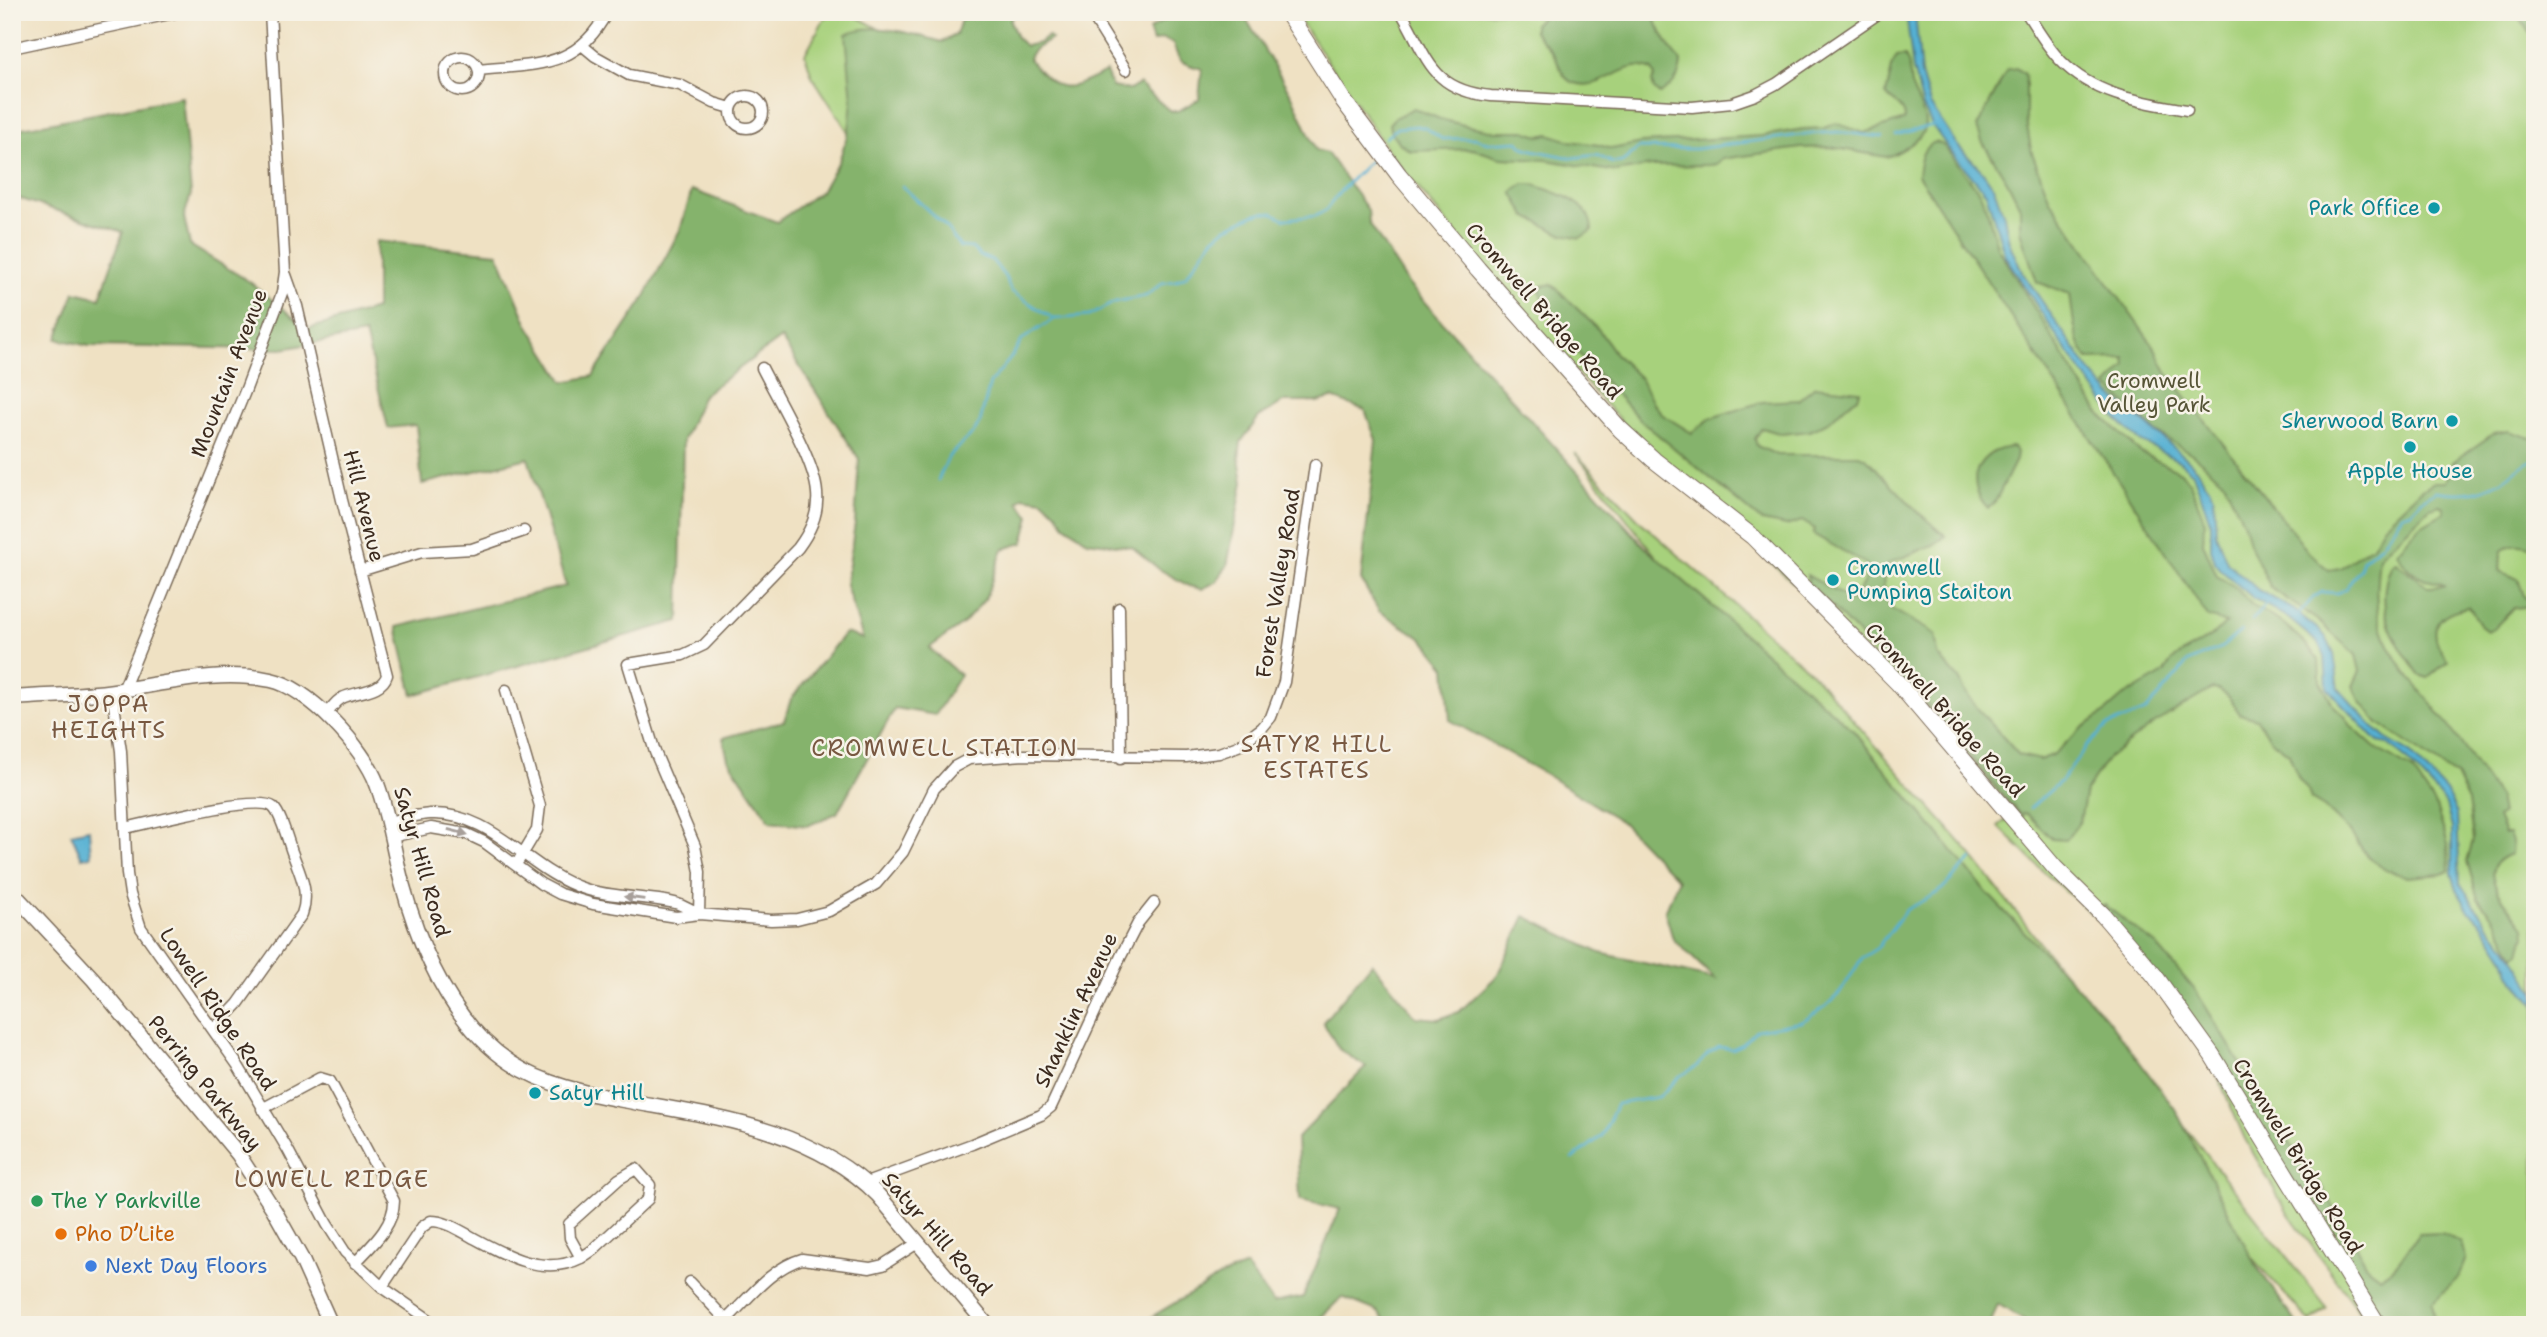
<svg xmlns="http://www.w3.org/2000/svg" width="2547" height="1337" viewBox="0 0 2547 1337" font-family="'Shantell Sans',sans-serif">
	<style>
		.green { fill: #a7d17c; stroke: #717e4d; stroke-width: 2 }
		.forest { fill: #85b36c; stroke: #606e45; stroke-width: 2 }
		.water { fill: #55b0d3; stroke: #486d78; stroke-width: 2 }
		.lines { fill: none; stroke-linecap: round; stroke-linejoin: round }
		.stream { stroke: #55b0d3; stroke-width: 2.5 }
		.minor-casing { stroke: #7a6a58; stroke-width: 13 }
		.tertiary-casing { stroke: #7a6a58; stroke-width: 17 }
		.secondary-casing { stroke: #7a6a58; stroke-width: 18 }
		.minor { stroke: #fff; stroke-width: 10 }
		.tertiary { stroke: #fff; stroke-width: 14 }
		.secondary { stroke: #fff; stroke-width: 16 }
		.oneway { fill: #a79f9a }
		.culture-dot { fill: #0f9aa8; stroke: #f7f3e8; stroke-width: 2.5 }
		.leisure-dot { fill: #2e9e5b; stroke: #f7f3e8; stroke-width: 2.5 }
		.food-dot { fill: #e8710a; stroke: #f7f3e8; stroke-width: 2.5 }
		.shop-dot { fill: #3f7fe0; stroke: #f7f3e8; stroke-width: 2.5 }
		.labels { text-anchor: middle; stroke-width: 5; stroke-linejoin: round; paint-order: stroke }
		.culture-label { font-size: 21px; fill: #0d838f; stroke: #f7f3e8; text-anchor: end }
		.street-label { font-size: 21px; fill: #3b2a1e; stroke: #f7f3e8 }
		.park-label { font-size: 21px; fill: #565436; stroke: #f7f3e8 }
		.leisure-label { font-size: 21px; fill: #27864d; stroke: #f7f3e8; text-anchor: start }
		.food-label { font-size: 21px; fill: #c56008; stroke: #f7f3e8; text-anchor: start }
		.shop-label { font-size: 21px; fill: #366cbe; stroke: #f7f3e8; text-anchor: start }
		.neighbourhood-label { font-size: 23px; letter-spacing: 2px; fill: #785841; stroke: #f7f3e8 }
	</style>
	<rect width="100%" height="100%" fill="#f7f3e8"/>
	<filter id="ink" filterUnits="userSpaceOnUse"><feTurbulence type="fractalNoise" baseFrequency=".0143" numOctaves="2"/><feDisplacementMap in="SourceGraphic" scale="14" xChannelSelector="R" yChannelSelector="G"/><feConvolveMatrix kernelMatrix="1 2 1 2 8 2 1 2 1" color-interpolation-filters="sRGB"/></filter>
	<filter id="wash" filterUnits="userSpaceOnUse"><feTurbulence type="fractalNoise" baseFrequency=".00686" numOctaves="4" result="noise"/><feDisplacementMap in="SourceGraphic" scale="28" xChannelSelector="R" yChannelSelector="G"/><feGaussianBlur stdDeviation="1.57" result="paint"/><feColorMatrix in="noise" values="0 0 0 0 0 0 0 0 0 0 0 0 0 0 0 0 0 1.4 0 .05"/><feComposite in="paint" operator="in"/></filter>
	<g filter="url(#wash)">
		<rect width="100%" height="100%" fill="#efe1c3"/>
		<path class="green" d="M 828,12 L 848,12 L 916,49 L 869,164 L 812,76 L 805,54 Z
			M 1294,12 L 2535,12 L 2535,1325 L 2369,1325 L 2286,1210 L 2245,1139 L 2216,1072 L 2134,950 L 2049,877 L 1998,826 L 2015,813 L 1916,696 L 1633,435 L 1481,265 L 1392,156 Z
			M 1575,453 L 1641,522 L 1813,674 L 1967,850 L 2327,1308 L 2310,1322 L 1957,932 L 1928,904 Z"/>
		<path class="forest" d="M 961,12 L 1014,12 L 1010,21 L 1017,38 L 1025,46 L 1039,43 L 1048,36 L 1051,39 C 1043,45 1031,49 1029,59 C 1059,96 1067,91 1106,72 L 1112,87 L 1130,90 L 1139,84 L 1170,111 L 1178,111 L 1199,99 L 1202,69 C 1182,63 1179,64 1173,43 L 1163,39 L 1153,42 L 1149,30 L 1169,17 L 1169,12 L 1242,12 L 1293,98 L 1316,150 L 1327,153 L 1368,210 L 1369,223 L 1409,285 L 1645,547 L 1852,729 L 1987,893 L 2105,1016 L 2175,1109 L 2255,1264 L 2298,1325 L 2031,1325 L 1998,1304 L 1990,1325 L 1389,1325 L 1377,1311 L 1342,1297 L 1313,1325 L 1218,1325 L 1153,1316 L 1219,1277 L 1246,1266 L 1273,1303 L 1303,1297 L 1340,1209 L 1300,1200 L 1297,1138 L 1366,1067 L 1339,1049 L 1323,1022 L 1372,963 L 1416,1017 L 1439,1019 L 1459,1012 L 1497,976 L 1525,916 L 1600,953 L 1715,979 L 1673,939 L 1665,912 L 1678,880 L 1622,822 L 1547,775 L 1450,720 L 1446,667 L 1424,640 L 1379,611 L 1361,580 L 1376,440 L 1365,410 L 1332,398 L 1317,402 L 1283,402 L 1259,417 L 1241,442 L 1239,458 L 1243,482 L 1227,566 L 1216,582 L 1202,589 L 1189,586 L 1159,569 L 1132,547 L 1087,541 L 1064,524 L 1057,513 L 1043,500 L 1023,497 L 1018,502 L 1030,516 L 1023,543 L 1003,549 L 985,599 L 964,623 L 929,648 L 960,675 L 935,715 L 895,708 L 837,813 L 807,826 L 770,821 L 728,759 L 723,738 L 784,721 L 791,699 L 845,633 L 863,639 L 846,585 L 855,523 L 859,459 L 781,338 L 703,395 L 683,440 L 679,621 L 413,695 L 397,627 L 566,586 L 528,458 L 422,484 L 416,425 L 388,428 L 365,334 L 282,349 L 89,346 L 57,339 L 75,292 L 100,298 L 123,232 L 12,196 L 12,130 L 182,97 L 191,194 L 184,217 L 190,245 L 250,282 L 308,329 L 376,309 L 376,241 L 498,253 L 527,323 L 564,382 L 593,376 L 642,302 L 680,230 L 692,190 L 777,222 L 821,191 L 839,161 L 849,130 L 852,100 L 846,34 C 872,21 916,34 942,42 L 956,35 L 962,16 Z
			M 1548,12 C 1562,12 1572,21 1584,12 L 1650,12 C 1661,29 1666,47 1681,61 C 1681,77 1672,86 1660,94 L 1654,90 L 1652,82 L 1655,76 L 1652,70 C 1624,56 1604,93 1574,83 C 1561,79 1559,61 1552,52 C 1547,44 1539,39 1534,31 L 1534,24 Z
			M 2515,12 L 2535,12 L 2535,40 Z
			M 1905,56 C 1912,66 1908,77 1912,88 C 1921,111 1937,127 1910,145 C 1902,150 1895,155 1886,157 L 1830,147 L 1801,148 L 1722,159 L 1717,164 L 1710,165 L 1652,166 L 1617,172 L 1546,160 L 1500,158 L 1473,149 L 1411,151 C 1400,145 1391,137 1389,124 L 1394,118 L 1414,108 L 1440,119 L 1468,126 L 1496,131 L 1525,131 L 1539,136 L 1549,134 L 1570,141 L 1599,145 L 1612,149 L 1641,143 L 1761,136 L 1803,129 L 1824,128 L 1836,123 L 1864,133 L 1905,120 C 1905,106 1894,104 1886,95 L 1893,63 L 1897,57 Z
			M 2016,68 L 2024,74 L 2026,85 L 2026,119 L 2031,150 L 2050,200 L 2156,350 L 2168,374 L 2310,554 L 2329,570 L 2340,568 L 2372,546 L 2383,526 L 2422,489 L 2434,482 L 2446,482 L 2453,462 L 2493,434 L 2508,431 L 2535,439 L 2535,548 C 2521,545 2512,541 2501,552 L 2500,571 L 2518,579 L 2524,596 L 2533,606 L 2514,608 L 2494,628 L 2487,631 L 2482,627 L 2469,607 C 2434,613 2425,631 2448,661 L 2428,678 L 2419,675 C 2394,641 2372,607 2392,564 L 2396,562 L 2428,587 L 2445,586 C 2439,581 2436,583 2428,580 C 2416,576 2402,565 2397,552 L 2419,527 L 2445,512 L 2444,507 L 2440,505 L 2430,508 L 2379,557 C 2377,576 2375,596 2378,615 C 2387,659 2425,693 2450,728 C 2467,751 2483,775 2499,798 L 2502,814 L 2497,817 L 2504,834 L 2509,834 L 2512,842 L 2511,854 C 2469,868 2509,905 2524,927 L 2525,935 L 2520,953 L 2514,956 L 2497,922 L 2478,899 L 2467,861 L 2473,840 L 2468,801 L 2456,776 L 2378,723 L 2361,702 L 2353,686 L 2360,671 L 2356,655 L 2317,620 L 2271,588 L 2249,543 L 2244,524 L 2224,481 L 2192,454 L 2156,432 L 2107,386 L 2126,366 L 2125,358 L 2088,359 C 2074,342 2073,315 2070,294 L 2037,282 L 2020,231 L 2020,207 L 2007,181 L 1982,141 L 1977,127 L 2007,70 Z
			M 1936,142 L 1943,145 L 1980,193 L 1988,213 L 1997,247 L 2098,412 L 2141,453 L 2181,472 L 2190,483 L 2205,522 L 2203,543 L 2217,576 L 2235,587 L 2253,606 L 2284,624 L 2306,644 L 2319,660 L 2320,681 L 2333,705 L 2344,715 L 2352,727 L 2374,747 L 2411,769 L 2435,804 L 2448,844 L 2449,871 L 2443,874 L 2408,877 L 2386,870 L 2368,857 L 2350,832 L 2324,807 L 2311,799 L 2308,790 L 2299,779 L 2289,754 L 2272,741 L 2257,719 L 2240,714 L 2228,696 L 2219,690 L 2212,689 L 2158,721 L 2108,758 L 2086,791 L 2080,821 L 2066,840 L 2052,839 L 2027,814 L 2023,813 L 2022,817 L 1920,697 L 1808,583 L 1807,575 L 1853,601 L 1867,576 L 1866,564 L 1813,534 L 1815,529 L 1802,521 L 1786,526 L 1762,521 L 1639,419 L 1560,333 L 1555,316 L 1543,301 L 1540,289 L 1542,286 L 1552,284 L 1598,329 L 1616,355 L 1640,378 L 1653,403 L 1663,415 L 1692,433 L 1711,418 L 1762,402 L 1798,400 L 1815,386 L 1860,391 L 1858,398 L 1845,406 L 1830,421 L 1810,431 L 1782,434 L 1762,428 L 1755,439 L 1757,446 L 1777,455 L 1859,455 L 1866,458 L 1919,513 L 1946,536 L 1933,545 L 1889,563 C 1880,575 1883,597 1892,609 L 1935,634 L 1938,655 L 1959,679 L 1969,698 L 1979,710 L 2019,755 L 2040,760 L 2054,754 L 2081,729 L 2104,713 L 2121,698 L 2164,673 L 2172,660 L 2216,633 L 2226,623 L 2208,617 L 1918,175 C 1920,161 1921,146 1936,142 Z
			M 1524,184 L 1532,184 C 1557,194 1590,199 1592,230 L 1580,238 L 1559,233 L 1526,216 L 1512,192 Z
			M 2012,447 L 2017,452 L 2016,460 L 1994,504 L 1988,508 C 1963,482 1977,450 2012,447 Z
			M 2105,905 L 2157,946 L 2196,991 L 2287,1139 L 2325,1191 L 2369,1269 L 2380,1277 C 2398,1269 2406,1249 2419,1234 L 2442,1233 L 2461,1243 L 2466,1258 L 2458,1278 L 2432,1303 L 2436,1325 L 2387,1325 L 2339,1248 L 2100,906 Z"/>
		<path class="water" d="M 1906,12 L 1915,12 L 1921,74 L 1930,104 L 1958,146 L 1982,171 L 1994,188 L 2004,216 L 2009,242 L 2022,272 L 2087,367 L 2110,394 L 2184,456 L 2199,471 L 2204,482 L 2210,487 L 2214,497 L 2216,534 L 2227,562 L 2258,590 L 2293,609 L 2318,629 L 2326,637 L 2334,654 L 2339,689 L 2375,729 L 2385,738 L 2409,752 L 2446,791 L 2457,814 L 2460,883 L 2487,924 L 2507,947 L 2535,992 L 2535,1005 L 2511,976 L 2505,959 L 2483,925 L 2469,911 L 2458,892 L 2452,874 L 2452,827 L 2446,805 L 2440,796 L 2404,757 L 2388,744 L 2378,742 L 2327,688 L 2325,656 L 2318,643 L 2288,618 L 2253,598 L 2222,571 L 2215,562 L 2211,549 L 2211,524 L 2193,473 L 2179,461 L 2140,441 L 2117,420 L 2061,343 L 2005,256 L 1986,193 L 1951,152 L 1932,125 L 1923,107 L 1913,69 Z
			M 89,829 L 91,856 L 82,858 L 71,833 Z"/>
		<g class="lines">
			<path class="stream" d="M 1896,135 L 1934,125
				M 1385,138 L 1397,128 L 1417,126 L 1426,128 L 1442,139 L 1476,138 L 1487,143 L 1518,141 L 1523,147 L 1533,150 L 1572,158 L 1596,155 L 1613,163 L 1622,162 L 1639,148 L 1695,149 L 1809,134 L 1838,132 L 1882,137
				M 902,186 L 947,228 L 960,247 L 972,248 L 980,256 L 992,260 L 1005,277 L 1011,291 L 1054,319
				M 938,480 L 949,456 L 974,432 L 980,422 L 990,383 L 1010,359 L 1023,339 L 1054,319 L 1089,316 L 1115,302 L 1146,296 L 1162,283 L 1175,281 L 1186,276 L 1213,239 L 1226,228 L 1253,215 L 1263,212 L 1273,213 L 1285,219 L 1315,216 L 1325,211 L 1343,188 L 1373,158
				M 2297,616 L 2313,598 L 2322,592 L 2338,593 L 2346,588 L 2360,569 L 2363,560 L 2382,544 L 2402,515 L 2411,512 L 2422,500 L 2436,491 C 2466,496 2487,492 2511,475 C 2519,469 2525,463 2535,459
				M 2252,620 L 2266,604
				M 2030,808 L 2061,781 L 2086,747 L 2107,726 L 2146,711 L 2188,662 L 2222,647 L 2241,631
				M 1572,1159 L 1602,1136 L 1617,1104 L 1659,1097 L 1680,1076 L 1696,1067 L 1708,1054 L 1719,1047 L 1732,1049 L 1741,1045 L 1756,1030 L 1801,1022 L 1825,1007 L 1840,993 L 1862,958 L 1877,948 L 1906,910 L 1939,892 L 1972,859"/>
		</g>
	</g>
	<g filter="url(#ink)">
		<g class="lines">
			<defs>
				<path id="minor" d="M 1090,12 L 1126,70
					M 1401,12 C 1428,57 1430,90 1491,96 L 1692,107 L 1732,103 L 1755,95 L 1776,84 L 1881,12
					M 2026,12 C 2037,29 2047,47 2061,61 C 2095,96 2142,102 2187,110
					M 583,46 L 595,56 L 629,75 L 680,85 L 714,103 L 731,108
					M 12,48 L 179,12
					M445 74a17 17 0 1 1 34 0a17 17 0 1 1-34 0Z
					M 479,70 C 535,64 578,69 607,12
					M731 112a16 16 0 1 1 32 0a16 16 0 1 1-32 0Z
					M 286,275 L 297,306 L 342,500 L 387,675 C 382,692 357,691 342,698 C 336,701 331,709 326,714
					M 360,571 L 422,552 L 472,549 L 524,531
					M 1119,608 L 1121,758
					M 123,690 L 246,389 L 282,293 L 285,272 L 270,12
					M 506,690 L 540,806 L 537,830 L 519,860
					M 112,692 L 121,751 L 127,874 L 130,894 L 141,928 L 237,1064 L 288,1150 L 327,1224 L 345,1252 L 382,1287 L 437,1325
					M 388,822 C 402,819 416,815 430,814 C 493,811 529,872 585,889 C 614,898 646,896 675,903 C 683,905 691,911 699,914
					M 125,828 C 149,823 258,794 273,807 C 281,814 288,841 292,852 C 300,874 310,892 302,914 L 238,1004 L 214,1029
					M 391,837 L 431,828 L 467,834 L 484,842 L 541,884 L 560,894 L 593,904 L 676,917 L 699,914 L 771,920 L 797,919 L 829,911 L 876,884 L 903,852 L 934,789 L 954,767 L 969,759 L 1024,755 L 1186,757 L 1219,753 L 1238,746 L 1262,728 L 1271,717 L 1284,682 L 1315,465
					M 699,914 L 700,872 L 695,846 L 655,752 L 628,664 L 683,655 L 704,645 L 798,548 C 810,532 819,513 817,493 C 815,461 777,398 762,368
					M 262,1109 L 320,1078 L 330,1081 L 394,1201 C 394,1226 372,1245 355,1263
					M 636,1169 L 650,1185 L 648,1199 L 593,1250 L 581,1258 L 570,1238 L 569,1224 L 619,1179 Z
					M 866,1183 L 972,1144 L 1041,1115 L 1051,1107 L 1121,956 L 1138,923 L 1154,903
					M 690,1282 L 729,1323
					M 382,1287 L 422,1227 L 431,1221 C 446,1221 459,1230 472,1237 C 505,1255 543,1277 581,1258
					M 726,1320 C 749,1298 771,1268 802,1259 L 870,1268 L 883,1265 L 919,1242"/>
				<path id="tertiary" d="M 12,698 C 46,695 80,696 114,691 C 166,684 218,669 271,680 C 309,688 364,748 377,784 C 389,816 393,850 402,883 C 420,949 452,1024 511,1063 C 545,1085 584,1093 623,1100 C 713,1117 810,1127 878,1195 L 987,1325
					M 12,892 L 94,980 L 238,1154 L 274,1210 L 301,1258 L 331,1325"/>
				<path id="secondary" d="M 1287,12 L 1343,100 L 1399,175 L 1478,269 L 1620,429 L 1654,460 L 1753,537 L 1898,683 L 2055,868 L 2103,915 L 2155,976 L 2212,1055 L 2378,1325"/>
			</defs>
			<use href="#minor" class="minor-casing"/>
			<use href="#tertiary" class="tertiary-casing"/>
			<use href="#secondary" class="secondary-casing"/>
			<use href="#minor" class="minor"/>
			<use href="#tertiary" class="tertiary"/>
			<use href="#secondary" class="secondary"/>
		</g>
		<defs><path id="oneway-solid" d="M-6-.8H1V-3.2L6.5 0L1 3.2V.8H-6Z" transform="scale(1.75)"/></defs>
		<g class="oneway">
			<use href="#oneway-solid" transform="translate(458 832) rotate(15)"/>
			<use href="#oneway-solid" transform="translate(634 898) rotate(-172)"/>
		</g>
	</g>
	<g class="culture-dot">
		<circle cx="2434" cy="208" r="7"/>
		<circle cx="2452" cy="421" r="7"/>
		<circle cx="2410" cy="447" r="7"/>
		<circle cx="1833" cy="580" r="7"/>
		<circle cx="535" cy="1093" r="7"/>
	</g>
	<circle class="leisure-dot" cx="37" cy="1201" r="7"/>
	<circle class="food-dot" cx="61" cy="1234" r="7"/>
	<circle class="shop-dot" cx="91" cy="1266" r="7"/>
	<g class="labels">
		<g class="culture-label">
			<text x="2420" y="215">Park Office</text>
			<text x="2438" y="428">Sherwood Barn</text>
			<text x="2410" y="478" text-anchor="middle">Apple House</text>
			<text x="1847" y="575" text-anchor="start">Cromwell<tspan x="1847" dy="24">Pumping Staiton</tspan></text>
			<text x="549" y="1100" text-anchor="start">Satyr Hill</text>
		</g>
		<g class="street-label">
			<text transform="translate(1544 311) rotate(49)" y="7">Cromwell Bridge Road</text>
			<text transform="translate(229 373) rotate(-69)" y="7">Mountain Avenue</text>
			<text transform="translate(364 506) rotate(76)" y="7">Hill Avenue</text>
			<text transform="translate(1278 583) rotate(-81)" y="7">Forest Valley Road</text>
			<text transform="translate(1945 710) rotate(48)" y="7">Cromwell Bridge Road</text>
			<text transform="translate(422 862) rotate(74)" y="7">Satyr Hill Road</text>
			<text transform="translate(218 1009) rotate(56)" y="7">Lowell Ridge Road</text>
			<text transform="translate(1076 1010) rotate(-65)" y="7">Shanklin Avenue</text>
			<text transform="translate(205 1083) rotate(51)" y="7">Perring Parkway</text>
			<text transform="translate(2298 1156) rotate(58)" y="7">Cromwell Bridge Road</text>
			<text transform="translate(937 1234) rotate(49)" y="7">Satyr Hill Road</text>
		</g>
		<g class="park-label">
			<text x="2154" y="388">Cromwell<tspan x="2154" dy="24">Valley Park</tspan></text>
		</g>
		<g class="leisure-label">
			<text x="51" y="1208">The Y Parkville</text>
		</g>
		<g class="food-label">
			<text x="75" y="1241">Pho D’Lite</text>
		</g>
		<g class="shop-label">
			<text x="105" y="1273">Next Day Floors</text>
		</g>
		<g class="neighbourhood-label">
			<text x="109" y="712">JOPPA<tspan x="109" dy="26">HEIGHTS</tspan></text>
			<text x="1317" y="752">SATYR HILL<tspan x="1317" dy="26">ESTATES</tspan></text>
			<text x="945" y="756">CROMWELL STATION</text>
			<text x="332" y="1187">LOWELL RIDGE</text>
		</g>
	</g>
	<rect width="2547" height="1337" fill="none" stroke="#f7f3e8" stroke-width="42"/>
</svg>
